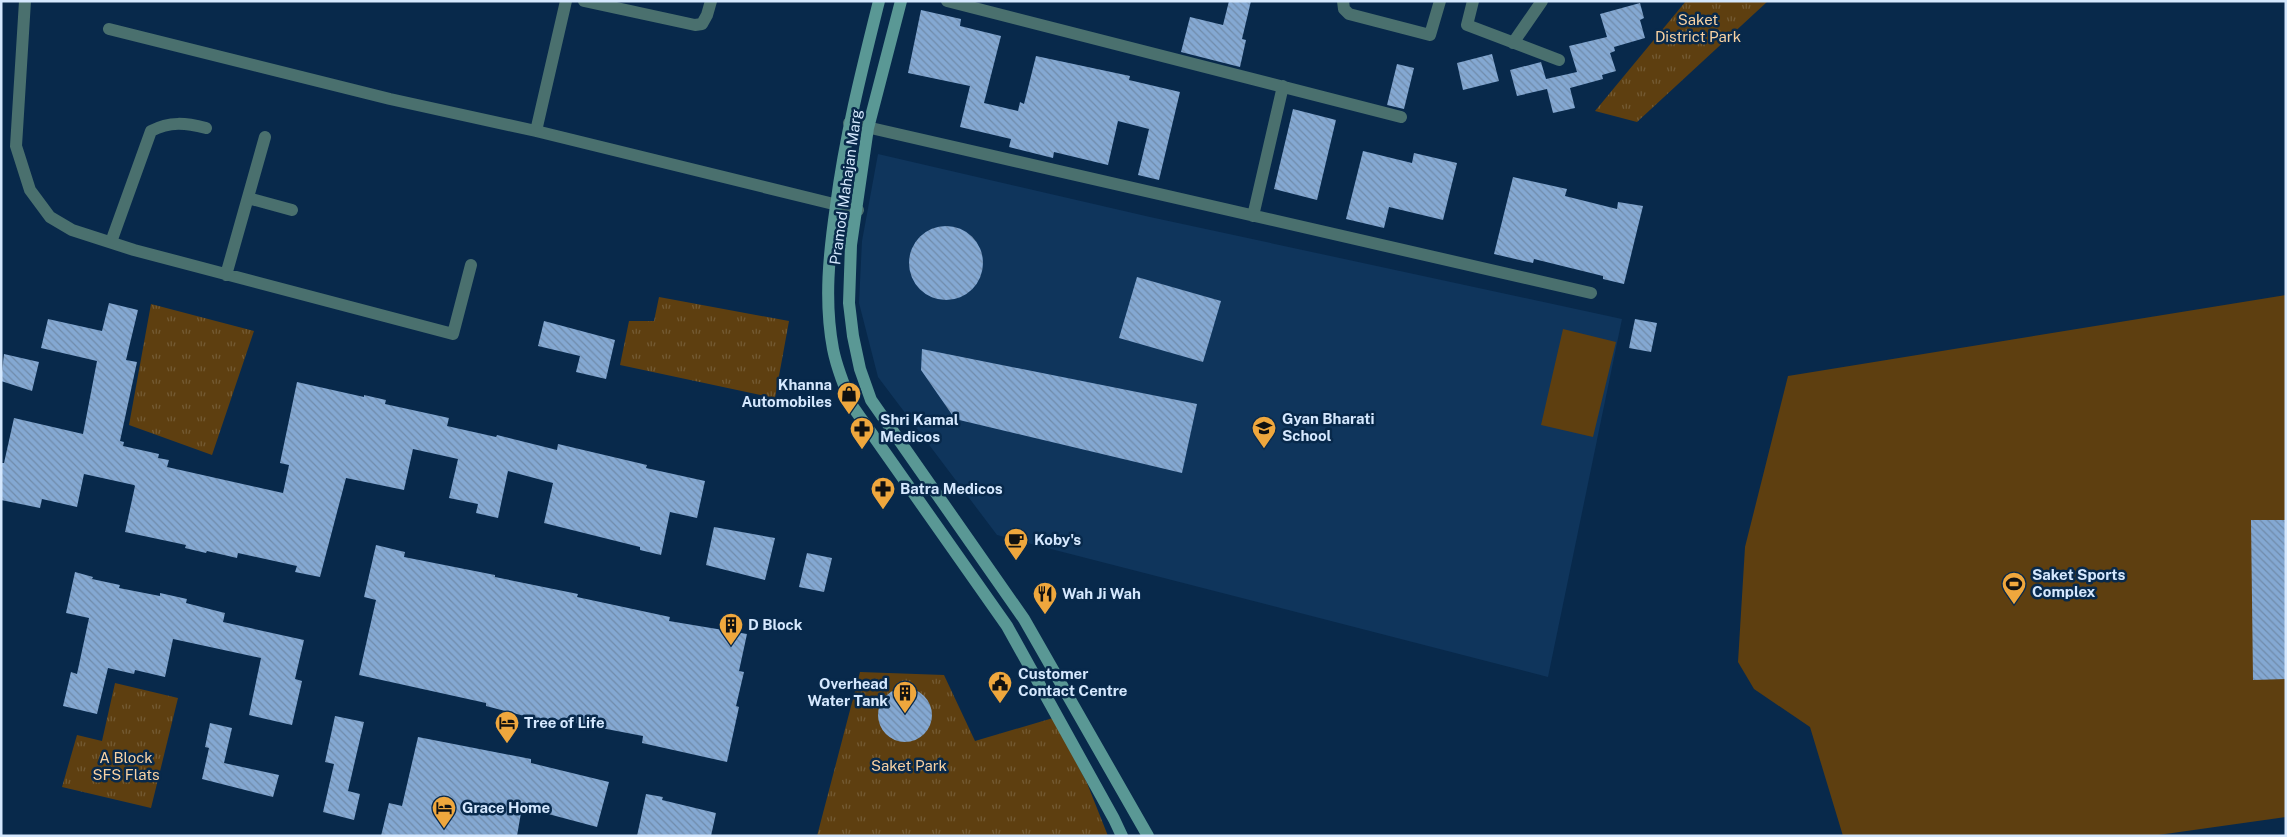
<svg xmlns="http://www.w3.org/2000/svg" width="2287" height="837" viewBox="0 0 2287 837" font-family="'Public Sans',sans-serif">
	<style>
		.built { fill: #0f355c }
		.park { fill: url(#park-tufts) }
		.garden { fill: #5e3f10 }
		.building { fill: url(#building-back-hatch) }
		.lines { fill: none; stroke-linecap: round; stroke-linejoin: round }
		.street { stroke: #4a706e; stroke-width: 12 }
		.secondary { stroke: #5a9895; stroke-width: 12 }
		.labels { text-anchor: middle; stroke-width: 5; stroke-linejoin: round; paint-order: stroke }
		.park-label { font-size: 15px; fill: #f8d2a3; stroke: #08294b }
		.street-label { font-size: 15px; fill: #d5e8fe; stroke: #08294b }
		.poi-label { font-size: 15px; font-weight: bold; fill: #d5e8fe; stroke: #08294b; text-anchor: start }
	</style>
	<defs>
		<pattern id="park-tufts" width="24" height="20" patternUnits="userSpaceOnUse" patternTransform="scale(1.25)"><rect width="24" height="20" fill="#5e3f10"/><path d="M3 7l-1-3M5 7V3M7 7l1-3M15 17l-1-3M17 17v-4M19 17l1-3" fill="none" stroke="#745b34"/></pattern>
		<pattern id="building-back-hatch" width="6" height="6" patternUnits="userSpaceOnUse" patternTransform="scale(1.25)"><rect width="6" height="6" fill="#84a8d2"/><path d="M-1 5l2 2M0 0l6 6M5-1l2 2" fill="none" stroke="#708baa"/></pattern>
	</defs>
	<rect width="100%" height="100%" fill="#08294b"/>
	<path class="built" d="M 878,154 L 1150,217 L 1622,319 L 1548,677 L 997,535 L 878,377 L 859,303 L 862,241 Z"/>
	<path class="park" d="M 1686,1 L 1768,1 L 1637,122 L 1595,111 Z
		M 659,297 L 789,321 L 775,398 L 620,365 L 629,321 L 654,321 Z
		M 151,304 L 254,331 L 212,455 L 129,425 Z
		M 860,672 L 944,675 L 975,741 L 1053,718 L 1087,783 L 1108,836 L 817,836 Z
		M 115,683 L 178,698 L 151,808 L 62,787 L 77,735 L 102,741 Z"/>
	<path class="garden" d="M 2286,295 L 2286,817 L 2151,836 L 1843,836 L 1810,727 L 1754,689 L 1738,662 L 1745,547 L 1788,376 Z
		M 1563,329 L 1616,342 L 1593,437 L 1541,425 Z"/>
	<path class="building" d="M 1229,1 L 1251,1 L 1242,39 L 1246,40 L 1240,67 L 1181,52 L 1190,17 L 1223,25 Z
		M 1640,3 L 1644,18 L 1640,20 L 1645,38 L 1614,47 L 1615,51 L 1610,53 L 1616,71 L 1602,75 L 1603,79 L 1570,88 L 1575,108 L 1553,113 L 1547,89 L 1517,96 L 1510,70 L 1541,62 L 1546,79 L 1577,72 L 1569,46 L 1607,37 L 1600,14 Z
		M 921,10 L 961,19 L 960,26 L 1001,36 L 984,103 L 1018,111 L 1020,102 L 1024,104 L 1036,56 L 1130,76 L 1129,80 L 1180,92 L 1159,180 L 1138,175 L 1149,129 L 1118,121 L 1108,165 L 1054,152 L 1053,158 L 1009,147 L 1011,139 L 960,127 L 970,86 L 908,73 Z
		M 1492,54 L 1499,81 L 1463,90 L 1457,63 Z
		M 1397,64 L 1414,68 L 1404,109 L 1387,105 Z
		M 1293,109 L 1336,120 L 1317,200 L 1274,189 Z
		M 1363,151 L 1412,163 L 1414,153 L 1457,163 L 1443,220 L 1389,207 L 1384,228 L 1346,219 Z
		M 1513,177 L 1567,189 L 1565,196 L 1617,209 L 1618,202 L 1643,206 L 1624,284 L 1603,279 L 1603,276 L 1534,259 L 1533,263 L 1494,254 Z
		M909 263a37 37 0 1 1 74 0a37 37 0 1 1-74 0Z
		M 1137,277 L 1221,301 L 1203,362 L 1119,338 Z
		M 109,303 L 138,310 L 126,360 L 137,362 L 120,441 L 124,442 L 123,446 L 159,454 L 158,458 L 169,460 L 167,467 L 283,493 L 289,465 L 280,463 L 297,382 L 364,397 L 364,395 L 386,400 L 385,404 L 449,418 L 447,426 L 496,437 L 497,435 L 557,450 L 558,444 L 647,465 L 646,468 L 705,481 L 697,518 L 670,512 L 661,555 L 640,550 L 640,547 L 544,523 L 553,483 L 508,471 L 498,518 L 476,513 L 478,504 L 449,498 L 458,459 L 413,449 L 404,490 L 346,478 L 320,577 L 295,572 L 297,566 L 238,553 L 237,558 L 207,551 L 206,553 L 185,548 L 186,545 L 125,532 L 135,486 L 134,485 L 84,474 L 77,507 L 42,499 L 40,508 L 1,500 L 1,463 L 4,463 L 14,418 L 83,434 L 97,361 L 41,348 L 48,319 L 102,331 Z
		M 1635,319 L 1657,323 L 1651,352 L 1629,348 Z
		M 544,321 L 615,340 L 606,379 L 576,372 L 580,356 L 538,346 Z
		M 922,349 L 1197,404 L 1182,473 L 955,419 L 921,370 Z
		M 4,354 L 39,362 L 32,391 L 1,381 Z
		M 2251,520 L 2286,520 L 2286,679 L 2253,680 Z
		M 714,527 L 775,538 L 765,580 L 706,565 Z
		M 376,545 L 405,552 L 404,557 L 495,575 L 495,577 L 578,594 L 577,597 L 670,617 L 669,621 L 747,634 L 739,671 L 744,672 L 736,706 L 739,707 L 727,762 L 642,743 L 643,736 L 549,718 L 548,722 L 486,706 L 486,703 L 359,675 L 376,600 L 364,597 Z
		M 807,553 L 832,558 L 824,592 L 799,587 Z
		M 75,572 L 93,577 L 92,579 L 120,585 L 119,588 L 160,596 L 160,593 L 187,599 L 186,603 L 225,613 L 223,622 L 304,640 L 295,679 L 302,681 L 292,725 L 249,715 L 261,658 L 173,639 L 165,677 L 135,670 L 134,674 L 108,668 L 97,714 L 63,706 L 71,672 L 77,674 L 89,618 L 66,613 Z
		M878 715a27 27 0 1 1 54 0a27 27 0 1 1-54 0Z
		M 335,716 L 364,722 L 348,791 L 360,794 L 354,820 L 323,812 L 334,764 L 325,762 Z
		M 210,723 L 232,728 L 224,763 L 279,775 L 273,797 L 202,779 L 209,748 L 205,747 Z
		M 418,737 L 531,759 L 531,763 L 609,782 L 597,827 L 522,807 L 517,836 L 381,836 L 389,803 L 402,806 Z
		M 646,794 L 663,797 L 662,800 L 716,813 L 711,836 L 637,836 Z"/>
	<g class="lines">
		<path class="street" d="M 25,1 L 16,146 L 30,190 L 50,217 L 72,230 L 134,250 L 453,334 L 471,265
			M 584,1 L 695,25 L 702,24 L 707,15 L 711,1
			M 947,1 L 1401,117
			M 1343,1 L 1344,9 L 1349,14 L 1430,35 L 1440,1
			M 1473,1 L 1467,25 L 1559,60
			M 109,29 L 390,99 L 536,131 L 858,210
			M 1513,43 L 1542,1
			M 849,123 L 1591,293
			M 536,131 L 566,1
			M 248,198 L 292,210
			M 1253,216 L 1283,86
			M 111,242 L 151,131 C 170,121 186,123 206,128
			M 226,275 L 265,137"/>
		<path class="secondary" d="M 879,1 C 862,69 845,136 836,206 C 829,254 824,301 833,349 C 837,369 845,388 853,407 L 1007,626 L 1114,819 L 1122,836
			M 901,1 L 868,128 L 851,245 L 849,303 L 853,336 L 860,369 L 871,400 L 1024,619 L 1148,836"/>
	</g>
	<defs>
		<symbol id="shop-pin" viewBox="-11 -11 22 30"><path d="M0 17L-7.5 6A9.5 9.5 0 1 1 7.5 6Z" fill="#efa73d" stroke="#08294b"/><path d="M-5-2.5h2.3a2.7 3.5 0 0 1 5.4 0H5L5.5 6h-11ZM-1.5-2.5h3a1.5 2.3 0 0 0-3 0Z" fill="#111"/></symbol>
		<symbol id="school-pin" viewBox="-11 -11 22 30"><path d="M0 17L-7.5 6A9.5 9.5 0 1 1 7.5 6Z" fill="#efa73d" stroke="#08294b"/><path d="M0-5L7-2L0 1L-7-2ZM-4 1L0 2.5L4 1V4Q0 6-4 4Z" fill="#111"/></symbol>
		<symbol id="pharmacy-pin" viewBox="-11 -11 22 30"><path d="M0 17L-7.5 6A9.5 9.5 0 1 1 7.5 6Z" fill="#efa73d" stroke="#08294b"/><path d="M-2-6h4v4h4v4h-4v4h-4v-4h-4v-4h4Z" fill="#111"/></symbol>
		<symbol id="cafe-pin" viewBox="-11 -11 22 30"><path d="M0 17L-7.5 6A9.5 9.5 0 1 1 7.5 6Z" fill="#efa73d" stroke="#08294b"/><path d="M-5.5-4.5H6V0H3Q3 3.5 0 3.5H-2.5Q-5.5 3.5-5.5 0ZM3-3.2v2h1.7v-2ZM-6 4.5H4V6H-6Z" fill="#111"/></symbol>
		<symbol id="stadium-pin" viewBox="-11 -11 22 30"><path d="M0 17L-7.5 6A9.5 9.5 0 1 1 7.5 6Z" fill="#efa73d" stroke="#08294b"/><path d="M0-5a6.5 5 0 1 0 0 10a6.5 5 0 1 0 0-10ZM-3.5-1.8h7v3.6h-7Z" fill="#111"/></symbol>
		<symbol id="restaurant-pin" viewBox="-11 -11 22 30"><path d="M0 17L-7.5 6A9.5 9.5 0 1 1 7.5 6Z" fill="#efa73d" stroke="#08294b"/><path d="M-5-6h1v4h1v-4h1v4h1v-4h1v5L-1.5 .5V6h-2V.5L-5-1ZM5-6V6H3V1.5H1.5Q1.5-4 5-6Z" fill="#111"/></symbol>
		<symbol id="building-pin" viewBox="-11 -11 22 30"><path d="M0 17L-7.5 6A9.5 9.5 0 1 1 7.5 6Z" fill="#efa73d" stroke="#08294b"/><path d="M-4-6H4V6H1V3H-1V6H-4ZM-2.5-4.3h1.7v1.8h-1.7ZM.8-4.3h1.7v1.8H.8ZM-2.5-1h1.7V.8h-1.7ZM.8-1h1.7V.8H.8Z" fill="#111"/></symbol>
		<symbol id="civic-pin" viewBox="-11 -11 22 30"><path d="M0 17L-7.5 6A9.5 9.5 0 1 1 7.5 6Z" fill="#efa73d" stroke="#08294b"/><path d="M-.6-6.5H3V-4.5H.6V-3L4-1V1h2V6H-6V1h2V-1L-.6-3ZM-1.2 2.5V6h2.4V2.5Z" fill="#111"/></symbol>
		<symbol id="hotel-pin" viewBox="-11 -11 22 30"><path d="M0 17L-7.5 6A9.5 9.5 0 1 1 7.5 6Z" fill="#efa73d" stroke="#08294b"/><path d="M-6-4.5h1.5V1H6V5H4.5V3h-9V5H-6ZM-4 0a1.8 1.8 0 1 1 3.6 0ZM.5 0V-2.5h3Q6-2.5 6 0Z" fill="#111"/></symbol>
	</defs>
	<g fill-rule="evenodd">
		<use href="#shop-pin" x="835" y="380" width="28" height="38"/>
		<use href="#school-pin" x="1250" y="414" width="28" height="38"/>
		<use href="#pharmacy-pin" x="848" y="415" width="28" height="38"/>
		<use href="#pharmacy-pin" x="869" y="475" width="28" height="38"/>
		<use href="#cafe-pin" x="1002" y="526" width="28" height="38"/>
		<use href="#stadium-pin" x="2000" y="570" width="28" height="38"/>
		<use href="#restaurant-pin" x="1031" y="580" width="28" height="38"/>
		<use href="#building-pin" x="717" y="611" width="28" height="38"/>
		<use href="#civic-pin" x="986" y="669" width="28" height="38"/>
		<use href="#building-pin" x="891" y="679" width="28" height="38"/>
		<use href="#hotel-pin" x="493" y="709" width="28" height="38"/>
		<use href="#hotel-pin" x="430" y="794" width="28" height="38"/>
	</g>
	<g class="labels">
		<g class="park-label">
			<text x="1698" y="25">Saket<tspan x="1698" dy="17">District Park</tspan></text>
			<text x="126" y="763">A Block<tspan x="126" dy="17">SFS Flats</tspan></text>
			<text x="909" y="771">Saket Park</text>
		</g>
		<g class="street-label">
			<text transform="translate(846 187) rotate(-82)" y="5">Pramod Mahajan Marg</text>
		</g>
		<g class="poi-label">
			<text x="832" y="390" text-anchor="end">Khanna<tspan x="832" dy="17">Automobiles</tspan></text>
			<text x="1282" y="424">Gyan Bharati<tspan x="1282" dy="17">School</tspan></text>
			<text x="880" y="425">Shri Kamal<tspan x="880" dy="17">Medicos</tspan></text>
			<text x="900" y="494">Batra Medicos</text>
			<text x="1034" y="545">Koby's</text>
			<text x="2032" y="580">Saket Sports<tspan x="2032" dy="17">Complex</tspan></text>
			<text x="1062" y="599">Wah Ji Wah</text>
			<text x="748" y="630">D Block</text>
			<text x="1018" y="679">Customer<tspan x="1018" dy="17">Contact Centre</tspan></text>
			<text x="888" y="689" text-anchor="end">Overhead<tspan x="888" dy="17">Water Tank</tspan></text>
			<text x="524" y="728">Tree of Life</text>
			<text x="462" y="813">Grace Home</text>
		</g>
	</g>
	<rect width="2287" height="837" fill="none" stroke="#d5e8fe" stroke-width="5"/>
</svg>
